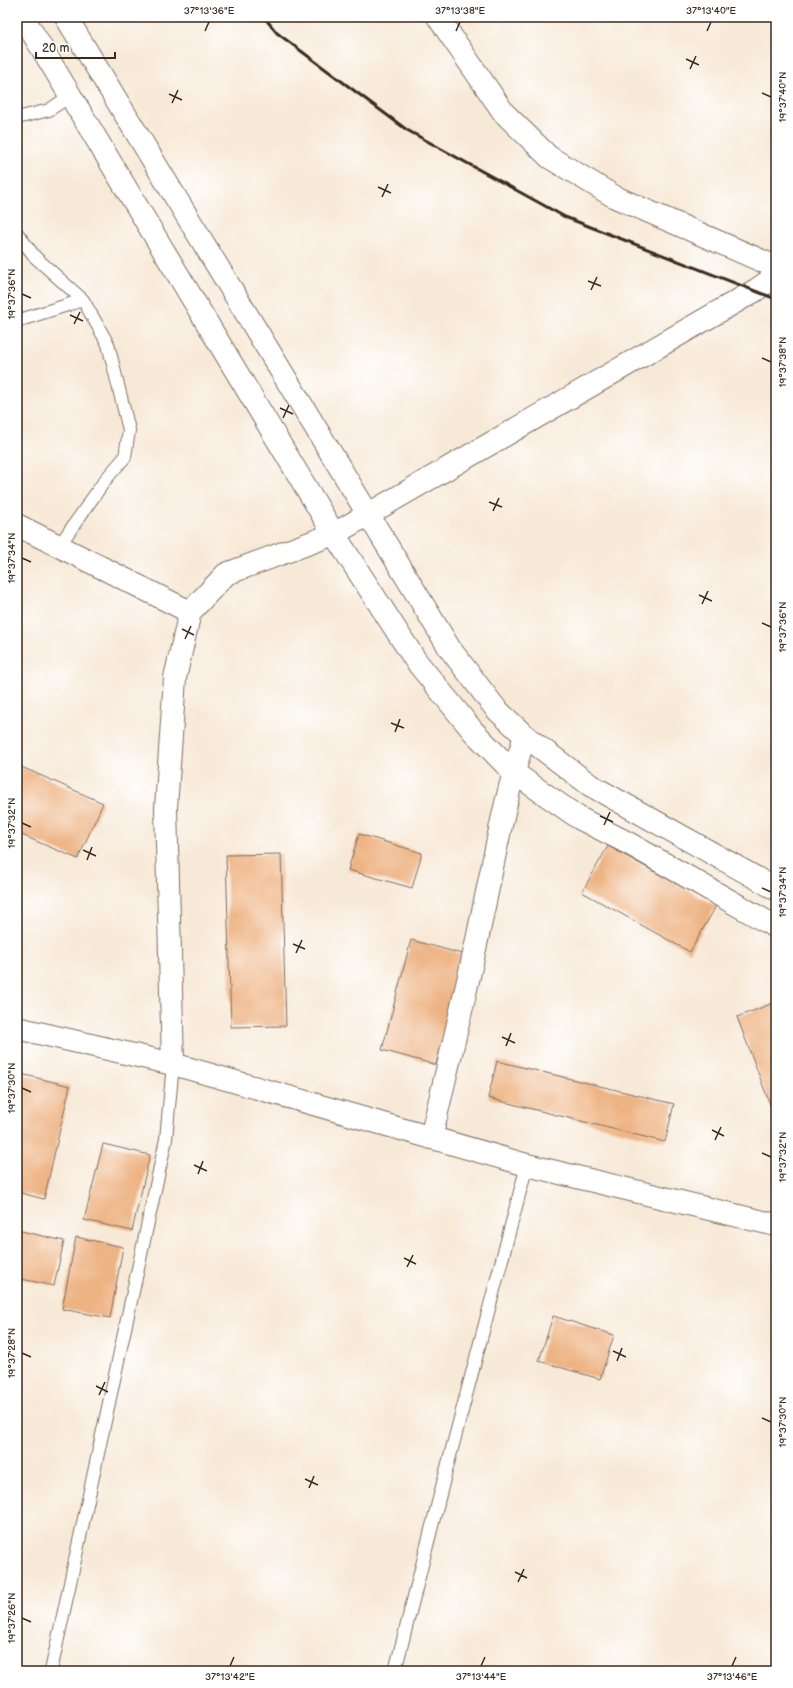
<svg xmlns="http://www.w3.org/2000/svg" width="793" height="1688" viewBox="0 0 793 1688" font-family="'Balsamiq Sans',sans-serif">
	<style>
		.building { fill: #eeb383 }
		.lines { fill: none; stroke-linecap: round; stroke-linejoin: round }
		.lane-casing { stroke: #7d6d5f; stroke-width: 14 }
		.street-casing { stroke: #7d6d5f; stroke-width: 24 }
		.secondary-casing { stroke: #7d6d5f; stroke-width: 24 }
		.lane { stroke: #fff; stroke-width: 12 }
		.street { stroke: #fff; stroke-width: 22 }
		.secondary { stroke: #fff; stroke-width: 22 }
		.rail { stroke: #3b2a1e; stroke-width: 3 }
		.ticks { fill: none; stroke: #3b2a1e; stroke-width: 1.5 }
		.neatline { fill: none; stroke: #3b2a1e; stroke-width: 1.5 }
		.ticks-label { font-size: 10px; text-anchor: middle; fill: #3b2a1e }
	</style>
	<rect width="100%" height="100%" fill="#fff"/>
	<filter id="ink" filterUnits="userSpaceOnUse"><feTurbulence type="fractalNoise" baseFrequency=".025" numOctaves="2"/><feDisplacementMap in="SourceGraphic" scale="8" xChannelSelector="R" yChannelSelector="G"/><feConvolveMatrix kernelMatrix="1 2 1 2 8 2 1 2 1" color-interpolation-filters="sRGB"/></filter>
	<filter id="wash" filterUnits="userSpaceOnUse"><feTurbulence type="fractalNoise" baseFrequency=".012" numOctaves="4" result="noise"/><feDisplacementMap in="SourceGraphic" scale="16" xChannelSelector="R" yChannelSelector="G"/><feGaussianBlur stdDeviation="0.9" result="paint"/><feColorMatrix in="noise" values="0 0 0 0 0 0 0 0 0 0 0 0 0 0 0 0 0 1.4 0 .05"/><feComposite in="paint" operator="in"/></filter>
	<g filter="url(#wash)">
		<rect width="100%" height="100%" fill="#f7e9d7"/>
		<g id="blocks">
			<path class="building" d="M 17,765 L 103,803 L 78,859 L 17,833 Z
				M 359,834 L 422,853 L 412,888 L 348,870 Z
				M 608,846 L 716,906 L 690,952 L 582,892 Z
				M 281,854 L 286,1026 L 231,1027 L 226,855 Z
				M 411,940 L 466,955 L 436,1065 L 382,1050 Z
				M 776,1002 L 776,1120 L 737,1017 Z
				M 497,1061 L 674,1104 L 665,1142 L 488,1098 Z
				M 17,1073 L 70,1086 L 44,1199 L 17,1192 Z
				M 103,1144 L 150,1155 L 132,1231 L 84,1220 Z
				M 17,1230 L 64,1241 L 54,1286 L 17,1278 Z
				M 76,1237 L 123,1247 L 110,1318 L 62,1309 Z
				M 553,1316 L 614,1335 L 600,1379 L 539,1361 Z"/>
		</g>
	</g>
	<g filter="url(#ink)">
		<use href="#blocks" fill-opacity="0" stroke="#7d6d5f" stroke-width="1"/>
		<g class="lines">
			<defs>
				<path id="lane" d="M 17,118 L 49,110 L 70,96
					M 17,233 L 35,257 L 83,300 L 108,344 L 129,430 L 125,457 L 106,479 L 59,546
					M 17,321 L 83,300
					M 51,1671 L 166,1139 L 173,1064
					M 395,1671 L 445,1475 L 527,1165"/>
				<path id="street" d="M 438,17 L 504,113 L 549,157 L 615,197 L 776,267
					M 17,525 L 190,612
					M 334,534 L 226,574 L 190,612 L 175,678 L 166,808 L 173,1064 L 527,1165 L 776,1225
					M 17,1028 L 173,1064
					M 431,1138 C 448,1064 467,990 482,916 C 495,856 505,795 525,736"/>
				<path id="secondary" d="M 23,17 L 334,534 L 416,661 L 473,731 L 513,772 L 579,818 L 628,843 L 776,927
					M 66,17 L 450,649 L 496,709 L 525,736 L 590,785 L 776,889
					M 334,534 L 756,290 L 776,276"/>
			</defs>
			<use href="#lane" class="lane-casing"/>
			<use href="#street" class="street-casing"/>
			<use href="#secondary" class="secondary-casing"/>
			<use href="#lane" class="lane"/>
			<use href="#street" class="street"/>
			<use href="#secondary" class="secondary"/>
			<path class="rail" d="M 264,17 L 277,33 L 407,130 L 565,217 L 776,299"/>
		</g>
	</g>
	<path class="ticks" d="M 205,31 L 209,22M 456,31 L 460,22M 707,31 L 711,22M 686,59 L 699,65M 690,69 L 696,56M 762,93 L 771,97M 169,94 L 182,100M 172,103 L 178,90M 378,187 L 391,193M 382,197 L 388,184M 588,281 L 601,286M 591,290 L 597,277M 22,294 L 31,298M 70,315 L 83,321M 74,324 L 80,312M 762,358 L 771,362M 280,408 L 293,414M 283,418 L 289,405M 489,502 L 502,507M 493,511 L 499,498M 22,558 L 31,562M 699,595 L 712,601M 702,604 L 708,591M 762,623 L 771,627M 182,629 L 194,635M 185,639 L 191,626M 391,723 L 404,728M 395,732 L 400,719M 600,816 L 613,822M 22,823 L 31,827M 604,825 L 610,812M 83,850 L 96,856M 87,860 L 92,847M 762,888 L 771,892M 293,944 L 305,949M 296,953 L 302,940M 502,1037 L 515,1043M 506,1046 L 511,1033M 22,1088 L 31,1092M 712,1130 L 724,1136M 715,1140 L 721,1127M 762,1153 L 771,1157M 194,1165 L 207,1171M 198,1174 L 203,1161M 404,1258 L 416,1264M 407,1267 L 413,1255M 613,1351 L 626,1357M 22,1353 L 31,1357M 617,1361 L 622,1348M 96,1386 L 108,1392M 99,1395 L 105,1382M 762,1418 L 771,1422M 305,1479 L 318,1485M 309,1488 L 314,1476M 515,1572 L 527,1578M 518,1582 L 524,1569M 22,1618 L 31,1622M 230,1666 L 234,1657M 481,1666 L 485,1657M 732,1666 L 736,1657"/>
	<rect width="793" height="1688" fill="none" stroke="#fff" stroke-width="44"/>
	<path d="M36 52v6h79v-6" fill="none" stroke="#3b2a1e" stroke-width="2"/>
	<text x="42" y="52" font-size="12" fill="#3b2a1e" stroke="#ffffff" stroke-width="3" paint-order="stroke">20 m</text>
	<rect x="22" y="22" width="749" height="1644" class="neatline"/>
	<g class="ticks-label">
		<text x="209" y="14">37°13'36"E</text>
		<text x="460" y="14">37°13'38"E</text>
		<text x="711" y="14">37°13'40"E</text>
		<text transform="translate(782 97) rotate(-90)" y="4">19°37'40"N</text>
		<text transform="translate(11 294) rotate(-90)" y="4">19°37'36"N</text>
		<text transform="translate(782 362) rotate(-90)" y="4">19°37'38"N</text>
		<text transform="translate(11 558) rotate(-90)" y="4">19°37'34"N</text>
		<text transform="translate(782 627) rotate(-90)" y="4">19°37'36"N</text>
		<text transform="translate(11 823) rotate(-90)" y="4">19°37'32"N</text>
		<text transform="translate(782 892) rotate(-90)" y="4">19°37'34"N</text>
		<text transform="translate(11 1088) rotate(-90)" y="4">19°37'30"N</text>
		<text transform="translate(782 1157) rotate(-90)" y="4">19°37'32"N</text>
		<text transform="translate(11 1353) rotate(-90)" y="4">19°37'28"N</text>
		<text transform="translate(782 1422) rotate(-90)" y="4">19°37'30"N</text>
		<text transform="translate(11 1618) rotate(-90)" y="4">19°37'26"N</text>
		<text x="230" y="1680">37°13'42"E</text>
		<text x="481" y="1680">37°13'44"E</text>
		<text x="732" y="1680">37°13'46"E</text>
	</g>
</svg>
